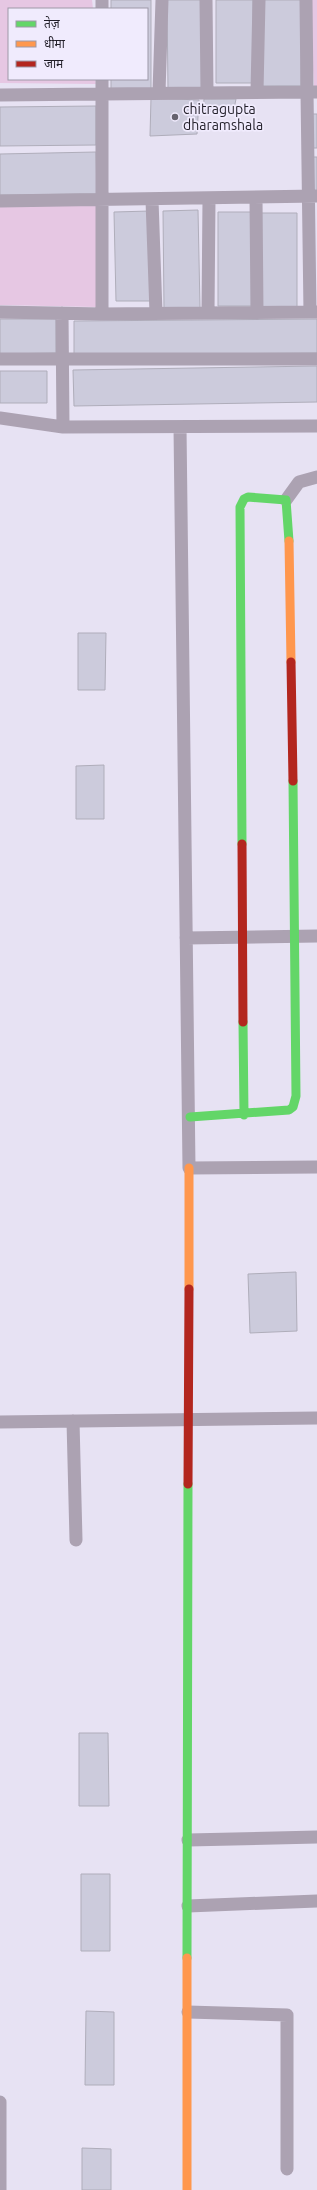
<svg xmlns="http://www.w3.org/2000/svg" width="317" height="2190" viewBox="0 0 317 2190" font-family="Ubuntu,'Noto Sans Devanagari',sans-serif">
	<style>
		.green { fill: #e6c7e3 }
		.building { fill: #cccbdc; stroke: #afadba }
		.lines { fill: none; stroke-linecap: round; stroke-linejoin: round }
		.street { stroke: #aca2b2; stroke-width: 13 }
		.fast { stroke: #63d668; stroke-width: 9 }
		.slow { stroke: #ff974d; stroke-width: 9 }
		.jam { stroke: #b3261e; stroke-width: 9 }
		.poi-dot { fill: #66636f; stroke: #f0ebfd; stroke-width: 1.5 }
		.labels { text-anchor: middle; stroke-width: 3.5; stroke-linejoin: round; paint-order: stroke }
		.poi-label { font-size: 14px; fill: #211e28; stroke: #f0ebfd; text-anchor: start }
	</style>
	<rect width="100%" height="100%" fill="#e7e2f3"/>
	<path class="green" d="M 0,0 L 92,0 L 93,9 L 9,9 L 9,79 L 95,79 L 96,84 L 0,83 Z
		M 309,0 L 317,0 L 317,86 L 314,86 Z
		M 0,206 L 97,206 L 96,307 L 0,305 Z"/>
	<path class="building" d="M 111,0 L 151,0 L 151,90 L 111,90 L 111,79 L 147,79 L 147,9 L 111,9 Z
		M 167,0 L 203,0 L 204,89 L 168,90 Z
		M 216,0 L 253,0 L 253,83 L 216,83 Z
		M 262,0 L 302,0 L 301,86 L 261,86 Z
		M 151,98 L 199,100 L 197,134 L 150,136 Z
		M 204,99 L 236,99 L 234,109 L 203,112 Z
		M 96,106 L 96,145 L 0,146 L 0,107 Z
		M 312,114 L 317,114 L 317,148 L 313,148 Z
		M 96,152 L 97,194 L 0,195 L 0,154 Z
		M 313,157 L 317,157 L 317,193 L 314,194 Z
		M 198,210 L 200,308 L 164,308 L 163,211 Z
		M 150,211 L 151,301 L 116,301 L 114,212 Z
		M 218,212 L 252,212 L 253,306 L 218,306 Z
		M 261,213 L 297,213 L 297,309 L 262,309 Z
		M 0,319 L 56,319 L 56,353 L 0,354 Z
		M 317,319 L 317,353 L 74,355 L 74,321 Z
		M 317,366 L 317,402 L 74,406 L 73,370 Z
		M 0,371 L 47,371 L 47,403 L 0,403 Z
		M 78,633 L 106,633 L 105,690 L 78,690 Z
		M 104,765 L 104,819 L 76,819 L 76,766 Z
		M 296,1272 L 297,1331 L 250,1333 L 248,1274 Z
		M 79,1733 L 108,1733 L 109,1806 L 79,1806 Z
		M 81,1874 L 110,1874 L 110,1951 L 81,1951 Z
		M 86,2011 L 114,2012 L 114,2085 L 85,2085 Z
		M 82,2148 L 111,2149 L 111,2190 L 82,2190 Z"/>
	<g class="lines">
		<path class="street" d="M 206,0 L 207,91
			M 306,0 L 307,92 L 317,92
			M 102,9 L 102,0
			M 257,91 L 259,0
			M 159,92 L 162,0
			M 0,95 L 307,92 L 310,312 L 317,312
			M 256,198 L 257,313
			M 152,200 L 156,313
			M 0,201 L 317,196
			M 0,312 L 102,314 L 102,79
			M 62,313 L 63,427
			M 208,313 L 209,199
			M 102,314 L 310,312
			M 0,359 L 317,359
			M 0,418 L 63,427 L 317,426
			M 180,427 L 189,1168 L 317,1167
			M 286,500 L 299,482 L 317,477
			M 186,938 L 317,936
			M 73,1421 L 76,1540
			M 0,1422 L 317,1418
			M 188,1840 L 317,1837
			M 188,1906 L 317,1901
			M 188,2012 L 287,2015 L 287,2169
			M 0,2102 L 0,2190"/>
		<path class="fast" d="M 242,844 L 240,507 L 244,499 L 248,497 L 286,500 L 289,541
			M 243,1022 L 244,1115
			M 190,1117 L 289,1110 L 293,1107 L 296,1096 L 293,781
			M 187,1958 L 188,1484"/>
		<path class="slow" d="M 289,541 L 291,662
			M 189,1289 L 189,1168
			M 187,2190 L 187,1958"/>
		<path class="jam" d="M 291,662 L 293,781
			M 242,844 L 243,1022
			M 188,1484 L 189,1289"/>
	</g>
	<circle class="poi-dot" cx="175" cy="117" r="4"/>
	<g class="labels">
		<g class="poi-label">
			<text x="183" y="114">chitragupta<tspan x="183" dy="16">dharamshala</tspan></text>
		</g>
	</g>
	<rect x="8" y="8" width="140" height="72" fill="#f0ebfd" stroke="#9d99a8"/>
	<rect x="16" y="21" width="20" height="6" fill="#63d668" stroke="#9d99a8"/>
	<text x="44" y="28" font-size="12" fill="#211e28">तेज़</text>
	<rect x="16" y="41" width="20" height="6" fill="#ff974d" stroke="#9d99a8"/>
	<text x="44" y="48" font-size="12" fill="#211e28">धीमा</text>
	<rect x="16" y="61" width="20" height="6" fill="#b3261e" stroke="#9d99a8"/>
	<text x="44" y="68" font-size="12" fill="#211e28">जाम</text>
</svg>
